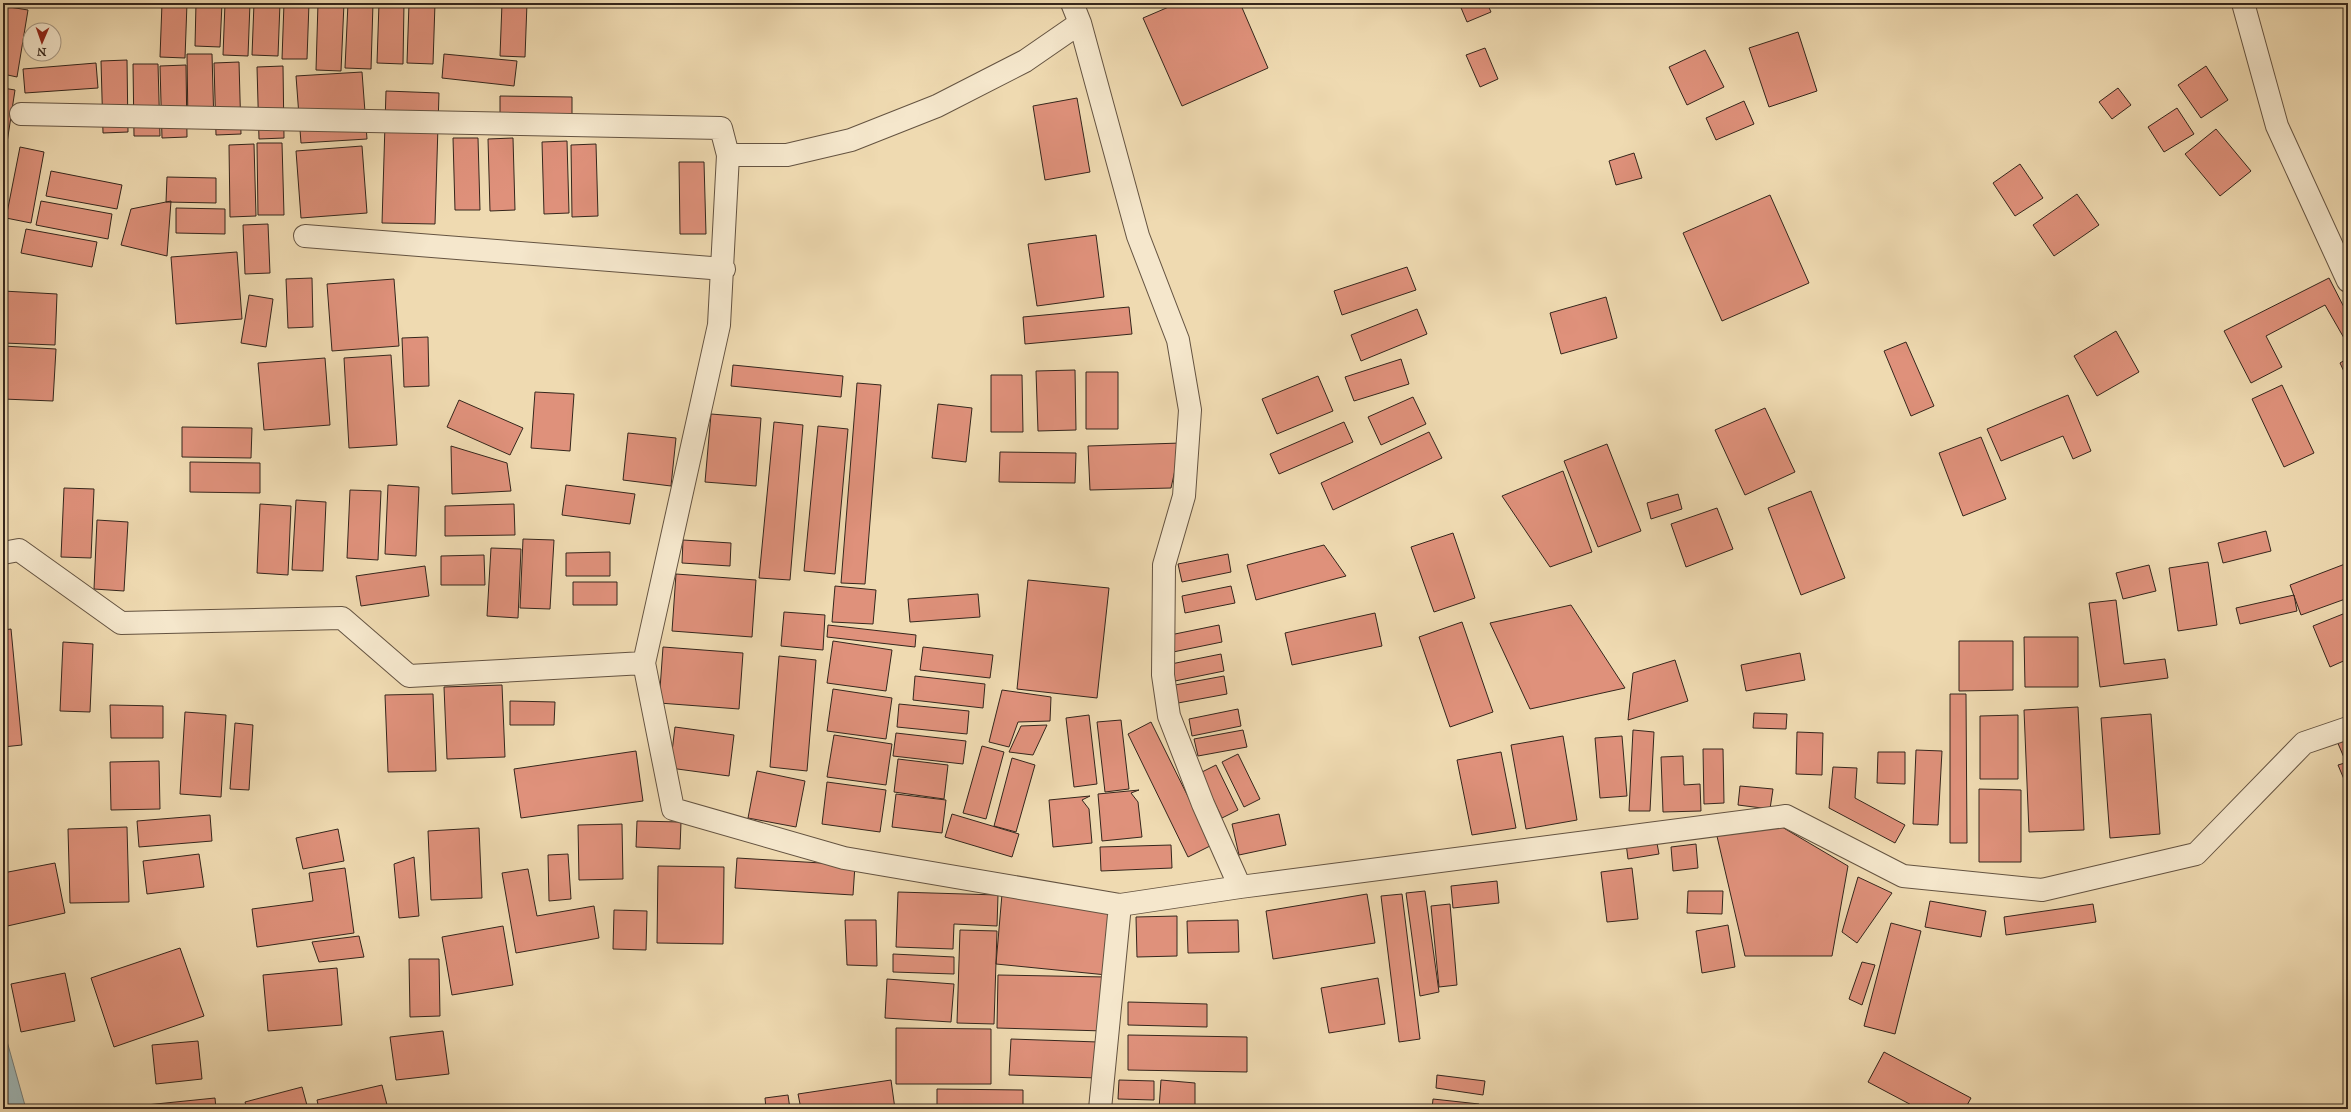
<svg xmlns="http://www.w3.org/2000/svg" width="2351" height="1112" viewBox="0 0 2351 1112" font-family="'IM FELL Great Primer',serif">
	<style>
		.water { fill: #9fb8b8; stroke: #757e7a }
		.building { fill: #df917b; stroke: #35261c }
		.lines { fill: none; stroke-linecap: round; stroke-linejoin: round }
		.minor-casing { stroke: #645341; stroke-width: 24 }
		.minor { stroke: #f5e7cc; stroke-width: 22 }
	</style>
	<rect width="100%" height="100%" fill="#efdab1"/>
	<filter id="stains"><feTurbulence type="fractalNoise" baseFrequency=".005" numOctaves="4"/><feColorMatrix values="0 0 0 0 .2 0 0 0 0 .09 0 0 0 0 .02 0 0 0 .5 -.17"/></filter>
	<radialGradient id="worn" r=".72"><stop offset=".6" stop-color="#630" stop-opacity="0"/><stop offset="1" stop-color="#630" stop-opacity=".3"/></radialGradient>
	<path class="water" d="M 3,1027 L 26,1109 L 3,1109 Z"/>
	<path class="building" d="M 162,3 L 187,3 L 185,58 L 160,57 Z
		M 196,3 L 222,3 L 220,47 L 195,46 Z
		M 225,3 L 250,3 L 248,56 L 223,55 Z
		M 254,3 L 280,3 L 278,56 L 252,55 Z
		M 284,3 L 309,3 L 307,59 L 282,59 Z
		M 318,3 L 344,3 L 341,71 L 316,70 Z
		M 348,3 L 373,3 L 371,69 L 345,68 Z
		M 379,3 L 404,3 L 403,64 L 377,63 Z
		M 409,3 L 435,3 L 433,64 L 407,63 Z
		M 502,3 L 527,3 L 525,57 L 500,56 Z
		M 1178,3 L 1240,3 L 1268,68 L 1182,106 L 1143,18 Z
		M 1459,3 L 1487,3 L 1491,12 L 1467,22 Z
		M 3,6 L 28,10 L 17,77 L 3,74 Z
		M 1798,32 L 1817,91 L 1769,107 L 1749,48 Z
		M 1485,48 L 1498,79 L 1480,87 L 1466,55 Z
		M 1705,50 L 1724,87 L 1687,105 L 1669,67 Z
		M 187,54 L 212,54 L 214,126 L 188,126 Z
		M 444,54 L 517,61 L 514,86 L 442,78 Z
		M 127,60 L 128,132 L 103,133 L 101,61 Z
		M 239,62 L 241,134 L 216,135 L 214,63 Z
		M 96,63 L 98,88 L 25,93 L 23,69 Z
		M 133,64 L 158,64 L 160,136 L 134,136 Z
		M 186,65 L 187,137 L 162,138 L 160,66 Z
		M 283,66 L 284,138 L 259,139 L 257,67 Z
		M 2206,66 L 2228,100 L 2201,118 L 2178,85 Z
		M 362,72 L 367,139 L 301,143 L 296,76 Z
		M 3,88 L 15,90 L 5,156 L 3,156 Z
		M 2118,88 L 2131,105 L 2112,119 L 2099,102 Z
		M 386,91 L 439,93 L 435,224 L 382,223 Z
		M 500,96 L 572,97 L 572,122 L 500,121 Z
		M 1077,98 L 1090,172 L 1045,180 L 1033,106 Z
		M 1744,101 L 1754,124 L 1716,140 L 1706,118 Z
		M 2177,108 L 2194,134 L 2164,152 L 2148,127 Z
		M 2216,129 L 2251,171 L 2220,196 L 2185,154 Z
		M 453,138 L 478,138 L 480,210 L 455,210 Z
		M 513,138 L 515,210 L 490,211 L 488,139 Z
		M 567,141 L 569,213 L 544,214 L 542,142 Z
		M 257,143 L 282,143 L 284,215 L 258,215 Z
		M 254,144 L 256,216 L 230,217 L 229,145 Z
		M 596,144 L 598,216 L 572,217 L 571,145 Z
		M 362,146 L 367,213 L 301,218 L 296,151 Z
		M 20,147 L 44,152 L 31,223 L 6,218 Z
		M 1634,153 L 1642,178 L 1616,185 L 1609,161 Z
		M 679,162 L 704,162 L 706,234 L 680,234 Z
		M 2020,164 L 2043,198 L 2015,216 L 1993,183 Z
		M 51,171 L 122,185 L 117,209 L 46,196 Z
		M 167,177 L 216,178 L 216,203 L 166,202 Z
		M 2077,194 L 2099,225 L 2054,256 L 2033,225 Z
		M 1770,195 L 1809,283 L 1722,321 L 1683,233 Z
		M 41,201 L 112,214 L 108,239 L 36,225 Z
		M 171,201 L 167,256 L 121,245 L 131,209 Z
		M 176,208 L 225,209 L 225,234 L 176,233 Z
		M 268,224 L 270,273 L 245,274 L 243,225 Z
		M 26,229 L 97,242 L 92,267 L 21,253 Z
		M 1096,235 L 1104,297 L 1037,306 L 1028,244 Z
		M 237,252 L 242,319 L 176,324 L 171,257 Z
		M 1407,267 L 1416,290 L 1342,315 L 1334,291 Z
		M 312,278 L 313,327 L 288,328 L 286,279 Z
		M 2329,278 L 2348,315 L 2348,345 L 2325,305 L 2266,336 L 2282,367 L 2251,383 L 2224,331 Z
		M 394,279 L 399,346 L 332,351 L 327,284 Z
		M 3,291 L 57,294 L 55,345 L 3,343 Z
		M 249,295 L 273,299 L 266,347 L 241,343 Z
		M 1606,297 L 1617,338 L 1561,354 L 1550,313 Z
		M 1129,307 L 1132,334 L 1025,344 L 1023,317 Z
		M 1417,309 L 1427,334 L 1361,361 L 1351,335 Z
		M 2116,331 L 2139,372 L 2097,396 L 2074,356 Z
		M 428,337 L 429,386 L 404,387 L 402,338 Z
		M 1906,342 L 1934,406 L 1911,416 L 1884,351 Z
		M 3,346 L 56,349 L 53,401 L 3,399 Z
		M 391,355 L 397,445 L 349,448 L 344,358 Z
		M 325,358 L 330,425 L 264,430 L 258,363 Z
		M 2348,358 L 2348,380 L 2340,363 Z
		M 1401,359 L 1409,384 L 1354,401 L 1345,377 Z
		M 733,365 L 843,376 L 841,397 L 731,386 Z
		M 1075,370 L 1076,430 L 1038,431 L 1036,371 Z
		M 1086,372 L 1118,372 L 1118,429 L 1086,429 Z
		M 991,375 L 1022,375 L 1023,432 L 991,432 Z
		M 1318,376 L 1333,411 L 1277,434 L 1262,399 Z
		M 857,383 L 881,385 L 865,584 L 841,583 Z
		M 2282,385 L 2314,453 L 2284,467 L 2252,399 Z
		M 535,392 L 574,394 L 570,451 L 531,448 Z
		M 2068,395 L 2091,451 L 2073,459 L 2063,436 L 2001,461 L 1987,429 Z
		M 1413,397 L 1426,424 L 1381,445 L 1368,417 Z
		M 459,400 L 523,428 L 510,455 L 447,427 Z
		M 938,404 L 972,408 L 966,462 L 932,458 Z
		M 1765,408 L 1795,472 L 1745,495 L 1715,430 Z
		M 711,414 L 761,418 L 756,486 L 705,482 Z
		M 774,422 L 803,425 L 790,580 L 759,578 Z
		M 1344,422 L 1353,442 L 1279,474 L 1270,454 Z
		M 818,426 L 848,429 L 835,574 L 804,571 Z
		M 182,427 L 252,428 L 251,458 L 182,457 Z
		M 1429,432 L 1442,458 L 1333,510 L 1321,483 Z
		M 628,433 L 676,438 L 671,486 L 623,480 Z
		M 1981,437 L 2006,499 L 1963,516 L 1939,453 Z
		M 1181,443 L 1171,488 L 1090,490 L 1088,446 Z
		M 1607,444 L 1641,531 L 1598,547 L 1564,461 Z
		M 451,446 L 507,463 L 511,491 L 452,494 Z
		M 1000,452 L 1076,453 L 1075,483 L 999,482 Z
		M 190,462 L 260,463 L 260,493 L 190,492 Z
		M 1563,471 L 1592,552 L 1550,567 L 1502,496 Z
		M 388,485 L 419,487 L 416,556 L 385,554 Z
		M 566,485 L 635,494 L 630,524 L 562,515 Z
		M 64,488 L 94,489 L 91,558 L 61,557 Z
		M 350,490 L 381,491 L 378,560 L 347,558 Z
		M 1811,491 L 1845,578 L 1801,595 L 1768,508 Z
		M 1678,494 L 1682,509 L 1651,519 L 1647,503 Z
		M 296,500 L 326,502 L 323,571 L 292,570 Z
		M 260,504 L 291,506 L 288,575 L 257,573 Z
		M 514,504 L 515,535 L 445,536 L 445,506 Z
		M 1717,508 L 1733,549 L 1686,567 L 1671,524 Z
		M 97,520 L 128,522 L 124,591 L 94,589 Z
		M 2266,531 L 2271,551 L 2223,563 L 2218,543 Z
		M 1453,533 L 1475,598 L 1434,612 L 1411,547 Z
		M 523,539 L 554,540 L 550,609 L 520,608 Z
		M 683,540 L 731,543 L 730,566 L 682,563 Z
		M 1324,545 L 1346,576 L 1256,600 L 1247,565 Z
		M 491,548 L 521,549 L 518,618 L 487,616 Z
		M 610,552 L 610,576 L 566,576 L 566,553 Z
		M 1228,554 L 1231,572 L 1182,582 L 1178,564 Z
		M 484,555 L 485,585 L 441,585 L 441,556 Z
		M 2208,562 L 2217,625 L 2178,631 L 2169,568 Z
		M 2345,564 L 2348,571 L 2348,598 L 2301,615 L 2290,585 Z
		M 2149,565 L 2156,591 L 2123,599 L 2116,573 Z
		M 425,566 L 429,596 L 361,606 L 356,576 Z
		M 676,574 L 756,580 L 752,637 L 672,631 Z
		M 1028,580 L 1109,588 L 1097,698 L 1017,689 Z
		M 573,582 L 617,582 L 617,605 L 573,605 Z
		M 835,586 L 876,590 L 873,624 L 832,622 Z
		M 1231,586 L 1235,603 L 1185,613 L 1182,596 Z
		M 978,594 L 980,617 L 910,622 L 908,599 Z
		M 2294,595 L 2297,611 L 2240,624 L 2236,608 Z
		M 2116,600 L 2124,664 L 2165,659 L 2168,678 L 2100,687 L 2089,603 Z
		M 1571,605 L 1625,688 L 1530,709 L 1490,623 Z
		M 784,612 L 825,615 L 823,650 L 781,646 Z
		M 2348,612 L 2348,659 L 2330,667 L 2313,626 Z
		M 1375,613 L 1382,646 L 1292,665 L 1285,633 Z
		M 1462,622 L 1493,712 L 1450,727 L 1419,637 Z
		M 828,625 L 916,635 L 915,647 L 827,637 Z
		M 1219,625 L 1222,642 L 1173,652 L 1170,635 Z
		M 11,629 L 22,745 L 3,747 L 3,630 Z
		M 2024,637 L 2078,637 L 2078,687 L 2025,687 Z
		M 833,641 L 892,650 L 886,691 L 827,683 Z
		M 1959,641 L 2013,641 L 2013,690 L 1959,691 Z
		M 63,642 L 93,644 L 90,712 L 60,711 Z
		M 663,647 L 743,653 L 739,709 L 659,703 Z
		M 923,647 L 993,655 L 990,678 L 920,670 Z
		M 1800,653 L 1805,680 L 1746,691 L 1741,665 Z
		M 1221,654 L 1224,671 L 1175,681 L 1171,664 Z
		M 779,656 L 816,660 L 807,771 L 770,767 Z
		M 1675,660 L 1688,701 L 1628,720 L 1633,673 Z
		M 915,676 L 985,684 L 983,708 L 913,700 Z
		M 1224,676 L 1227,694 L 1178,703 L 1175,685 Z
		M 502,685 L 505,757 L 447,759 L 444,687 Z
		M 833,689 L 892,698 L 886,739 L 827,731 Z
		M 1002,690 L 1051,697 L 1050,721 L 1018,722 L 1009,747 L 989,742 Z
		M 433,694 L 436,771 L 388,772 L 385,695 Z
		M 1950,694 L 1966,694 L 1967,843 L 1950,843 Z
		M 510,701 L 555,702 L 554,725 L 510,725 Z
		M 899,704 L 969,711 L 967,734 L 897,727 Z
		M 110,705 L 163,706 L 163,738 L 111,738 Z
		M 2078,707 L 2084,830 L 2029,832 L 2024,710 Z
		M 1238,709 L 1241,726 L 1192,736 L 1189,719 Z
		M 185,712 L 226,715 L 221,797 L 180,794 Z
		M 1754,713 L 1787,714 L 1786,729 L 1753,728 Z
		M 2151,714 L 2160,834 L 2110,838 L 2101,718 Z
		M 1089,715 L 1097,784 L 1074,787 L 1066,718 Z
		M 2018,715 L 2018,779 L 1980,779 L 1980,716 Z
		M 1121,720 L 1129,789 L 1105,792 L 1097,722 Z
		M 1151,722 L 1212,845 L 1188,857 L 1128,734 Z
		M 235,723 L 253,725 L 249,790 L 230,789 Z
		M 1047,725 L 1033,755 L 1009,752 L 1021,726 Z
		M 675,727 L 734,735 L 729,776 L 670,768 Z
		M 1243,730 L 1247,747 L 1198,756 L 1194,739 Z
		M 1633,730 L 1654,732 L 1650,811 L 1629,811 Z
		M 1797,732 L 1823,733 L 1822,775 L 1796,774 Z
		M 896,733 L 966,741 L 963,764 L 893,756 Z
		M 834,735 L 892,744 L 886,785 L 827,777 Z
		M 1563,736 L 1577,820 L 1526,829 L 1511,745 Z
		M 1622,736 L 1627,796 L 1600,798 L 1595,738 Z
		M 2348,737 L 2348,759 L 2345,760 L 2337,741 Z
		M 982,746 L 1004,752 L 986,819 L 963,813 Z
		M 1703,749 L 1723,749 L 1724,803 L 1704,804 Z
		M 1916,750 L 1942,751 L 1938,825 L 1913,824 Z
		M 636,751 L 643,801 L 521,818 L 514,769 Z
		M 1501,752 L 1516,828 L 1472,835 L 1457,760 Z
		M 1878,752 L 1905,752 L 1905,784 L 1877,783 Z
		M 1238,754 L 1260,799 L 1244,807 L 1222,762 Z
		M 1683,756 L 1684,785 L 1700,784 L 1701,811 L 1663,812 L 1661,757 Z
		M 1012,758 L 1035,765 L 1016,832 L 994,826 Z
		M 898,759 L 948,765 L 944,799 L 894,792 Z
		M 159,761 L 160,809 L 111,810 L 110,762 Z
		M 2348,762 L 2348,784 L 2346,784 L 2338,765 Z
		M 1216,765 L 1238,810 L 1222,818 L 1200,773 Z
		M 1833,767 L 1857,768 L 1855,798 L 1905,825 L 1895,843 L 1829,808 Z
		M 757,771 L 805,781 L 796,827 L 748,818 Z
		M 827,782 L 886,790 L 880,832 L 822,824 Z
		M 1740,786 L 1773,789 L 1770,809 L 1738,805 Z
		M 1979,789 L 2021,790 L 2021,862 L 1979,862 Z
		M 1139,790 L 1131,793 L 1138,802 L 1142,837 L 1102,841 L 1098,794 Z
		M 896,794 L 946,800 L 942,833 L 892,827 Z
		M 1090,796 L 1082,800 L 1089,809 L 1092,843 L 1053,847 L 1049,800 Z
		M 952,814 L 1019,834 L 1012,857 L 945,837 Z
		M 1279,814 L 1286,845 L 1239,855 L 1232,824 Z
		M 210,815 L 212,841 L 139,847 L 137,821 Z
		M 637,821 L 681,822 L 680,849 L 636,847 Z
		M 622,824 L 623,879 L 579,880 L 578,825 Z
		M 127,827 L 129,902 L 70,903 L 68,829 Z
		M 1782,827 L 1848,866 L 1832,956 L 1745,956 L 1716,832 Z
		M 479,828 L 482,898 L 431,900 L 428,831 Z
		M 338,829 L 344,861 L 303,869 L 296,838 Z
		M 1656,838 L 1659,854 L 1628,859 L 1626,843 Z
		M 1696,844 L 1698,868 L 1673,871 L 1671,847 Z
		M 1171,845 L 1172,868 L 1101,871 L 1100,847 Z
		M 199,854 L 204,887 L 147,894 L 143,861 Z
		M 568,854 L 571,899 L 549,901 L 548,855 Z
		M 414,857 L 419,916 L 399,918 L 394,864 Z
		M 737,858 L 855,865 L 853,895 L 735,888 Z
		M 55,863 L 65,913 L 3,927 L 3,873 Z
		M 658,866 L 724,867 L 723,944 L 657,943 Z
		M 345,868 L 354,933 L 257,947 L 252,909 L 313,901 L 309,873 Z
		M 1632,868 L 1638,919 L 1607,922 L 1601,872 Z
		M 528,869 L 537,916 L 594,906 L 599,938 L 516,953 L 502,873 Z
		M 1858,877 L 1892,893 L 1857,943 L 1842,932 Z
		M 1497,881 L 1499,903 L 1453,908 L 1451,886 Z
		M 1425,891 L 1439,992 L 1420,996 L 1406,893 Z
		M 1688,891 L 1723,891 L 1722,914 L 1687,913 Z
		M 898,892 L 998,895 L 997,926 L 954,924 L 953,949 L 896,947 Z
		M 1002,894 L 1114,905 L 1107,975 L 996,964 Z
		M 1367,894 L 1375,943 L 1273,959 L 1266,911 Z
		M 1402,894 L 1420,1039 L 1399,1042 L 1381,896 Z
		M 1930,901 L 1986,911 L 1981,937 L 1925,927 Z
		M 1450,904 L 1457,985 L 1439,987 L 1431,906 Z
		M 2093,904 L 2096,922 L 2006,935 L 2004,917 Z
		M 614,910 L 647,911 L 646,950 L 613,949 Z
		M 1177,916 L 1177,956 L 1137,957 L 1136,917 Z
		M 845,920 L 876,920 L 877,966 L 847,965 Z
		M 1238,920 L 1239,952 L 1188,953 L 1187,921 Z
		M 1891,923 L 1921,931 L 1895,1034 L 1864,1026 Z
		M 1728,925 L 1735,967 L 1702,973 L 1696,931 Z
		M 503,926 L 513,985 L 452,995 L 442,937 Z
		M 960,930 L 997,931 L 994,1024 L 957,1023 Z
		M 359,936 L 364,957 L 319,962 L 312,942 Z
		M 180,948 L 204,1016 L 114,1047 L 91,978 Z
		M 893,954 L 954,957 L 954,974 L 893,972 Z
		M 409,959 L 439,959 L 440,1016 L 410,1017 Z
		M 1862,962 L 1875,965 L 1862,1005 L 1849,999 Z
		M 337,968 L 342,1025 L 268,1031 L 263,975 Z
		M 65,973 L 75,1021 L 21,1032 L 11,984 Z
		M 998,975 L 1106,977 L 1105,1031 L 997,1028 Z
		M 1378,978 L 1385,1024 L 1329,1033 L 1321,988 Z
		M 887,979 L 954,984 L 951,1022 L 885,1018 Z
		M 1128,1002 L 1207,1004 L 1207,1027 L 1128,1025 Z
		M 896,1028 L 991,1029 L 991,1084 L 896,1084 Z
		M 443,1031 L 449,1074 L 396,1080 L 390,1037 Z
		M 1128,1035 L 1247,1037 L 1247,1072 L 1128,1070 Z
		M 1011,1039 L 1098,1042 L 1097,1078 L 1009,1075 Z
		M 198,1041 L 202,1079 L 156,1084 L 152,1045 Z
		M 1884,1052 L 1971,1098 L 1965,1109 L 1919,1109 L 1868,1082 Z
		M 1437,1075 L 1485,1081 L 1483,1095 L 1436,1088 Z
		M 891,1080 L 895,1109 L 801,1109 L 798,1094 Z
		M 1119,1080 L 1154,1081 L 1154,1100 L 1118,1099 Z
		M 1161,1080 L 1195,1083 L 1195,1109 L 1159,1109 Z
		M 382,1085 L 388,1109 L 319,1109 L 317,1100 Z
		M 302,1087 L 308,1109 L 247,1109 L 245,1102 Z
		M 937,1089 L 1023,1090 L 1023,1109 L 937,1109 Z
		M 788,1095 L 790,1109 L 766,1109 L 765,1098 Z
		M 215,1098 L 216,1109 L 136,1109 L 136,1106 Z
		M 1433,1099 L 1479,1104 L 1479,1109 L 1432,1109 Z"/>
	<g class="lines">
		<defs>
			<path id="minor" d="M 2243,3 L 2277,126 L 2348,281
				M 1080,23 L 1138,236 L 1178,340 L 1190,410 L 1184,496 L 1164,565 L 1163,675 L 1169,716 L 1203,804 L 1240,887
				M 21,114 L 721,128 L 728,155
				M 305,236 L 724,269
				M 3,553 L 19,550 L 121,623 L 342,618 L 409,676 L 644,663 L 673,809 L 844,858 L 1120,905 L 1240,887 L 1786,816 L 1903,876 L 2042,890 L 2196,854 L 2304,743 L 2348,728
				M 644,663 L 719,325 L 728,155 L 787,155 L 851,140 L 937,106 L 1025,61 L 1080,23 L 1072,3
				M 1100,1109 L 1120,905"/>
		</defs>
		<use href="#minor" class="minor-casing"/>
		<use href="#minor" class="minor"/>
	</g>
	<rect width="2351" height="1112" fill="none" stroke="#efdab1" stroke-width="16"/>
	<rect x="4" y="4" width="2343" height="1104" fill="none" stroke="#35261c" stroke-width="2"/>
	<rect x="8" y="8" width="2335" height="1096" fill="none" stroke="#35261c"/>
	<g transform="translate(42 42) rotate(182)"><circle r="19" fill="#f5e7cc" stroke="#a89a86"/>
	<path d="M0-3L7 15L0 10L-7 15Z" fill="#8f2418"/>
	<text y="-6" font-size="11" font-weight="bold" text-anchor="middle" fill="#35261c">N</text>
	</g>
	<rect width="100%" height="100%" filter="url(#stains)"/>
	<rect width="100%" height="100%" fill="url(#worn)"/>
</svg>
